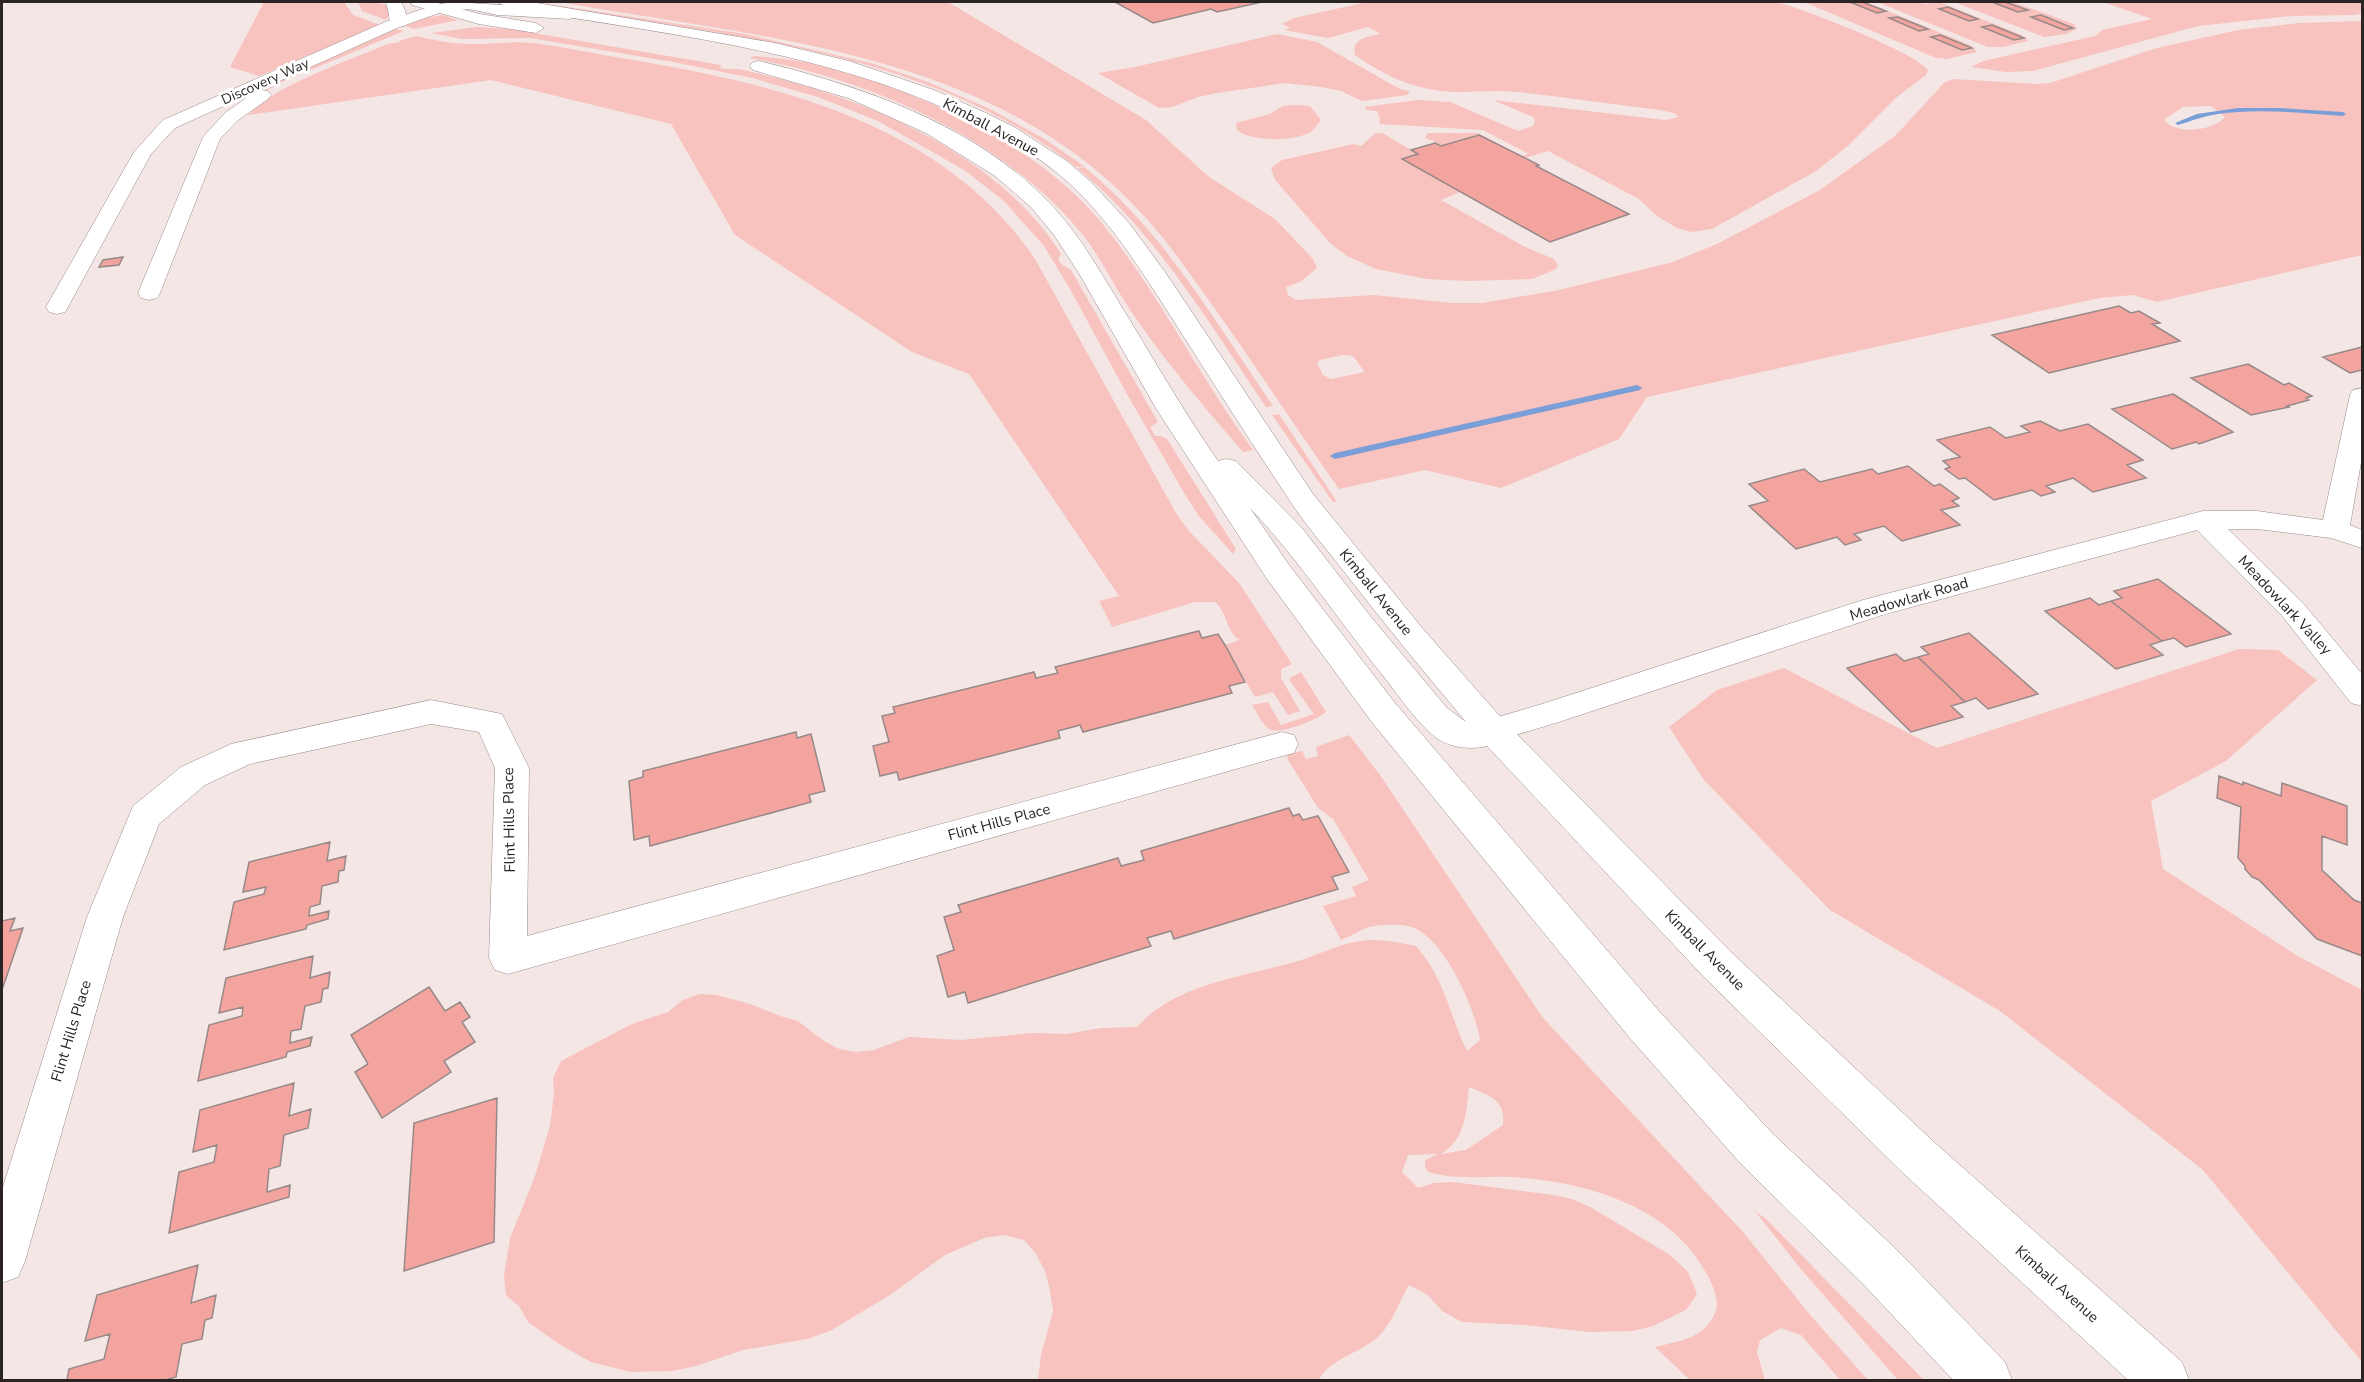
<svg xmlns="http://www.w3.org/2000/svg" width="2364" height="1382" viewBox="0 0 2364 1382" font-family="'Nunito Sans',sans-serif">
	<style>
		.green { fill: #f8c2be; fill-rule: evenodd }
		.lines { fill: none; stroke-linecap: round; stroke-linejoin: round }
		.stream { fill: #799ed8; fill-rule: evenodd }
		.building { fill: #f3a49f; stroke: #968988; stroke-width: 1.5 }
		.minor-casing { stroke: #978b8a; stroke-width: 1 }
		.secondary-casing { stroke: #978b8a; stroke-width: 1 }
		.minor { fill: #fff; fill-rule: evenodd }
		.secondary { fill: #fff; fill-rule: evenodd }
		.labels { text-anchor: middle; stroke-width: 6; stroke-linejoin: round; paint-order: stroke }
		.far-street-label { font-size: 14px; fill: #2a2524; stroke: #fff }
		.street-label { font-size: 15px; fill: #2a2524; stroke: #fff }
	</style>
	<rect width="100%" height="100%" fill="#f4e6e5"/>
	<path class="green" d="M 264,2 L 344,2 L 353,15 L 380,25 L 259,76 L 230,67 Z
		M 358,2 C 372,2 386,0 392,12 L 386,20 L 362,11 Z
		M 534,2 L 745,34 L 871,63 L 928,82 L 992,110 L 1046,140 L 1084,166 L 1076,167 C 921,45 719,37 534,2 Z
		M 560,2 L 948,2 L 1146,120 L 1209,177 L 1275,219 L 1313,259 L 1317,268 L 1300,282 L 1286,287 L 1288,295 L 1296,300 L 1374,295 L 1452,303 L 1482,303 L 1559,290 L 1673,262 L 1717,244 L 1820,190 L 1895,136 L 1944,83 L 1952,79 L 2038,84 L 2050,83 L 2157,48 L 2238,30 L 2299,23 L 2362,21 L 2362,255 L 2157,302 L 2133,295 L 2100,298 L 1647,397 L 1619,439 L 1501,488 L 1425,470 L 1339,489 C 1293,424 1250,357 1203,292 C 1187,270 1171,247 1153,226 C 1002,50 770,40 560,2 ZM 2206,106 L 2211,106 L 2225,117 C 2213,131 2178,135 2165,121 L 2165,119 L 2183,107 ZM 1343,355 L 1353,356 L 1365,372 L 1331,379 L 1323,375 L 1317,363 L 1320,360 Z
		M 1368,2 L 1777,2 C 1805,10 1913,51 1928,70 L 1926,75 L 1897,97 L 1849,145 L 1816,171 L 1712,229 L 1691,232 L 1677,228 L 1657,216 L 1639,199 L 1548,151 L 1525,158 L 1479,135 L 1441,146 L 1432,141 L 1436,140 L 1430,140 L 1425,138 L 1428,133 L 1478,133 L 1522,156 L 1529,154 L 1483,130 L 1379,124 L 1380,119 L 1377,111 L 1366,110 L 1365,107 L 1418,100 L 1450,102 L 1518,131 L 1533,126 L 1535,121 L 1533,117 L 1493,100 L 1665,120 L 1679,117 L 1674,113 L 1660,110 C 1613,104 1565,97 1518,92 C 1497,90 1478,92 1458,92 C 1419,92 1386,77 1355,55 C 1351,39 1368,36 1381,34 L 1368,27 L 1328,38 L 1284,30 L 1290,28 L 1282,24 L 1294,18 Z
		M 1804,2 L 1850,2 L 1877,13 L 1885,11 L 1862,2 L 1866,2 L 1970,45 L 1977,52 L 1947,59 L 1936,58 Z
		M 1877,2 L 1921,2 L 1926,4 L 1939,2 L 2022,35 L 2028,41 L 2003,47 L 1988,47 Z
		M 1954,2 L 1992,2 L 2018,12 L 2026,9 L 2005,2 L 2013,2 L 2074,24 L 2077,29 L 2066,34 L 2044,37 Z
		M 2103,2 L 2362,2 L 2362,10 L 2360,11 L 2361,14 L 2353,15 L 2291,16 L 2198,26 L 2033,71 L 2006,72 L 1971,67 L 1983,61 L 2095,36 L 2102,30 L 2152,19 Z
		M 443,15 L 458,20 L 414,29 L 405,26 L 425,18 Z
		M 477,27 L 510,29 L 721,65 L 720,68 C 728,70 735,68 743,70 C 858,95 995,150 1061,254 L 1058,259 L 1061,264 L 1071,270 L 1158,422 L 1150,427 L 1155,436 L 1161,436 L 1167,439 L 1236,549 L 1233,554 L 1198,515 L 1183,491 L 1128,396 L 1070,289 L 1044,246 L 1004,201 L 964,170 L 878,121 L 818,97 L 752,78 L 673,62 L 530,38 L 462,39 L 431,33 Z
		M 395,29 L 404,31 L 286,80 L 232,109 C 271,72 345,51 395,29 Z
		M 1277,34 L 1317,42 L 1398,88 L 1410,92 L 1407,95 L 1362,101 L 1341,91 L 1321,87 L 1285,83 L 1217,93 L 1198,97 L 1172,107 L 1159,108 L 1098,73 L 1135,67 Z
		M 416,36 C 434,40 451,44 470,44 C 491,44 512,41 533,43 C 565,47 596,54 627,59 C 778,84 944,124 1035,259 L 1176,513 L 1188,530 L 1239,583 L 1292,664 L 1281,669 L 1281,678 L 1300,711 L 1288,715 L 1273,692 L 1255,697 L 1225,645 L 1240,640 C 1226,633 1228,613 1215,602 L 1195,602 L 1112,627 L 1099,601 L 1119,596 L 969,374 L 912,352 L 735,235 L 671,124 L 491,80 L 248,115 C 276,85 343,63 388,44 L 401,42 L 399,41 Z
		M 754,56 C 781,59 809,61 835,69 C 929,95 1043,149 1105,227 C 1161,297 1200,378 1253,450 L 1243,452 C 1206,409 1167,364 1135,317 C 1115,289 1101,256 1078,229 C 1001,137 866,78 749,58 Z
		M 1295,105 L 1310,106 L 1321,120 C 1318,124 1315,128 1312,131 C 1297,142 1250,142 1237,130 L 1236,123 L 1270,114 L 1283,106 Z
		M 1376,133 L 1382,133 L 1418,154 L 1402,159 L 1460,192 L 1441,200 L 1525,247 L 1554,259 L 1558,265 L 1556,269 L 1532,279 L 1467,281 L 1427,279 L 1376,269 L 1347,256 L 1331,244 L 1275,180 L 1271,168 L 1282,160 L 1354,144 L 1361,146 Z
		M 1084,167 C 1163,230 1216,323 1273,406 L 1266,407 C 1209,324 1157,233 1077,168 Z
		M 1279,414 L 1337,502 L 1333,502 L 1272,415 Z
		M 2239,649 L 2278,650 L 2317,680 L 2226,761 L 2151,801 L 2163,869 L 2296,955 L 2362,990 L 2362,1362 L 2203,1170 L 2000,1011 L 1830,910 L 1704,780 L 1669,727 L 1717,690 L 1784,668 L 1937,748 Z
		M 1301,672 L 1326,712 C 1318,719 1278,736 1269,729 C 1262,724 1257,712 1252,705 L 1268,702 L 1281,725 L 1314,714 L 1290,681 L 1290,678 Z
		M 1349,735 L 1380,775 L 1543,1018 L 1743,1232 L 1811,1316 L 1868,1380 L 1840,1380 L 1801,1335 L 1781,1328 L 1760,1340 L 1757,1352 L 1765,1380 L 1690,1380 L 1655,1347 C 1679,1341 1704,1339 1715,1313 C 1721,1298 1710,1279 1702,1266 C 1664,1203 1580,1181 1510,1177 C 1483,1176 1455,1180 1428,1172 L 1425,1167 L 1425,1160 L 1438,1154 L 1408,1155 L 1402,1172 L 1418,1188 L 1434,1183 L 1453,1182 L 1553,1195 L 1572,1199 L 1592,1208 L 1670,1255 L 1688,1272 L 1697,1294 L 1686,1310 L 1653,1326 L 1633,1331 L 1590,1332 L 1525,1325 L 1462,1322 L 1442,1311 L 1428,1295 L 1409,1285 C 1398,1303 1393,1322 1378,1337 C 1362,1352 1329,1359 1319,1380 L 1038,1380 L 1041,1355 L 1053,1311 L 1050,1290 L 1045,1271 L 1036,1254 L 1024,1240 L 1005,1235 L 984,1238 L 945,1255 L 890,1295 L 830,1331 L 807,1339 L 743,1350 L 696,1366 L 673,1371 L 631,1372 L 591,1362 L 559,1344 L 528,1322 L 519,1306 L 506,1295 L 504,1276 L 510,1238 L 534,1179 L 550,1126 L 554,1094 L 553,1078 L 561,1061 L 632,1024 L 668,1012 L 683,1000 L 700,994 L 717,995 L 750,1004 L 780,1016 L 798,1021 L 824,1041 L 839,1049 L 856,1052 L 874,1050 L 909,1037 L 961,1040 L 1032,1033 L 1067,1034 L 1101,1028 L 1137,1027 C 1176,984 1238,978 1291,963 C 1315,957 1337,944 1361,941 C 1379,938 1399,943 1416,946 C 1445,979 1449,1014 1467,1051 L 1480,1040 C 1476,1010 1442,932 1408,926 C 1397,924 1377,924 1366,928 C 1358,931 1350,937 1341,940 L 1323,906 L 1356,896 L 1352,887 L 1369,880 L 1333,819 L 1318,808 L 1287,758 L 1289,754 L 1302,751 L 1306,759 L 1318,756 L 1316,747 ZM 1469,1087 C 1489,1095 1506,1100 1503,1125 L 1466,1150 L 1441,1154 C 1466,1138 1466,1114 1469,1087 Z
		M 1755,1211 L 1766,1219 L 1924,1380 L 1898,1380 L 1800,1268 Z"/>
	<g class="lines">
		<path class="stream" d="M 2238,108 L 2280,108 L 2343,112 L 2346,114 L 2343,116 C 2302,113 2259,108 2218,114 C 2204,116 2191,121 2178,125 L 2175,123 L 2197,114 Z
			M 1637,385 L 1642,388 L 1640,390 L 1335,459 L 1330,456 L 1335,453 Z"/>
	</g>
	<path class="building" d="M 1115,2 L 1262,2 L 1217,12 L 1211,9 L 1153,23 Z
		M 1850,2 L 1862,2 L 1886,11 L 1877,13 Z
		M 1992,2 L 2005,2 L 2028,10 L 2018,12 Z
		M 1948,7 L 1978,19 L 1969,21 L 1939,9 Z
		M 2041,15 L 2073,28 L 2064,30 L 2031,17 Z
		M 1898,17 L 1928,29 L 1919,31 L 1889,18 Z
		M 1992,25 L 2024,38 L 2014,40 L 1982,27 Z
		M 1940,35 L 1972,48 L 1962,50 L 1931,37 Z
		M 1479,135 L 1539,165 L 1536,166 L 1629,214 L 1550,242 L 1402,159 L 1418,154 L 1411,150 L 1435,143 L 1441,146 Z
		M 123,257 L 119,265 L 99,267 L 103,260 Z
		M 2119,306 L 2131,313 L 2139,311 L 2160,323 L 2152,324 L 2180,341 L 2049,373 L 1992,335 Z
		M 2362,347 L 2362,370 L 2350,373 L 2323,357 Z
		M 2248,364 L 2284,385 L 2289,383 L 2312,396 L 2306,398 L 2309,400 L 2287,406 L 2289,407 L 2251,415 L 2191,378 Z
		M 2173,394 L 2233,432 L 2199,444 L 2196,442 L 2172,449 L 2112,409 Z
		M 2040,421 L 2060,431 L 2088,424 L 2143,460 L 2127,465 L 2146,478 L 2093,492 L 2073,478 L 2046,486 L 2055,492 L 2041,496 L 2032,490 L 1994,500 L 1965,478 L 1959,479 L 1945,469 L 1950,467 L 1943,461 L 1960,457 L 1937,440 L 1990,427 L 2006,438 L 2030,432 L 2021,426 Z
		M 1908,466 L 1934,486 L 1940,484 L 1959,498 L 1952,501 L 1959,506 L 1941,510 L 1960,525 L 1902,541 L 1884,526 L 1854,534 L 1861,540 L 1845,545 L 1837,537 L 1796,549 L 1749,506 L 1768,501 L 1749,484 L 1804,469 L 1820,482 L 1872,469 L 1878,474 Z
		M 2158,579 L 2231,634 L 2186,647 L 2174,638 L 2162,641 L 2111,601 L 2122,598 L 2114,591 Z
		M 2090,598 L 2099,605 L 2111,601 L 2162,641 L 2150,645 L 2163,655 L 2116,669 L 2045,611 Z
		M 1199,631 L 1202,638 L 1218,634 L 1225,645 L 1245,682 L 1229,686 L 1232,693 L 1083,732 L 1080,725 L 1058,731 L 1060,738 L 899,780 L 897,772 L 880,776 L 873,746 L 889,742 L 882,716 L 895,713 L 893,707 L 1034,672 L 1036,678 L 1058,673 L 1055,667 Z
		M 1969,633 L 2038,694 L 1988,709 L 1976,698 L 1965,702 L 1918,657 L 1929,654 L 1921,647 Z
		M 1896,654 L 1904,661 L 1918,657 L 1965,702 L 1951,706 L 1963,717 L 1911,732 L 1847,668 Z
		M 796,732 L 797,738 L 811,734 L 825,791 L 809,795 L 811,802 L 650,846 L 649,836 L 634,840 L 629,781 L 643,777 L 643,771 Z
		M 2219,776 L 2243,785 L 2243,782 L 2281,796 L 2282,783 L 2347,806 L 2347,845 L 2322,836 L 2322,870 L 2354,900 L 2362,903 L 2362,956 L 2317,939 L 2259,880 L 2252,877 L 2245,869 L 2245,866 L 2238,858 L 2241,807 L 2217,798 Z
		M 1289,808 L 1293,816 L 1299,814 L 1303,820 L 1318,816 L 1349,872 L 1332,877 L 1338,889 L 1174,939 L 1171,931 L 1147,938 L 1151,946 L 968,1003 L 965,992 L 948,997 L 937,956 L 954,950 L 944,917 L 961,912 L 958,905 L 1118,858 L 1121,866 L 1144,860 L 1141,851 Z
		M 330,842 L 327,861 L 346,856 L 344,870 L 339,871 L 338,882 L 322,886 L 320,904 L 310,907 L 309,916 L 329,911 L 328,919 L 307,925 L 306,929 L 224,950 L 234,902 L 264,894 L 266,887 L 243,892 L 249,862 Z
		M 15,918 L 10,931 L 23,928 L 2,990 L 2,921 Z
		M 313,956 L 310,978 L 330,972 L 328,988 L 323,989 L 321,1002 L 305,1006 L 301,1029 L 291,1031 L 290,1043 L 312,1037 L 310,1046 L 287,1052 L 286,1057 L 198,1081 L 209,1025 L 242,1016 L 243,1007 L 219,1013 L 226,978 Z
		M 429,987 L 445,1011 L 460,1002 L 470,1017 L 462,1022 L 475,1042 L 444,1061 L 451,1072 L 382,1118 L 355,1072 L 368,1064 L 351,1035 Z
		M 294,1083 L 289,1116 L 311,1109 L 308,1128 L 284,1135 L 280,1166 L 269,1169 L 267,1192 L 290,1185 L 289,1197 L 169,1233 L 179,1172 L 214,1162 L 217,1145 L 193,1152 L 200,1110 Z
		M 497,1098 L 494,1242 L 404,1271 L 414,1123 Z
		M 198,1265 L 191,1303 L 216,1295 L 212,1318 L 205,1320 L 202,1339 L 182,1344 L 176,1377 L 165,1380 L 67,1380 L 69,1369 L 104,1359 L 110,1334 L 85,1341 L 97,1295 Z"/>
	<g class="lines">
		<defs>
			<path id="minor" d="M 453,2 L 570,9 L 578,14 L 570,19 L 498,15 L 469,9 L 442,12 L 397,28 L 175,128 L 151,154 L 68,307 L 65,312 L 57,314 L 49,312 L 46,307 L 134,152 L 163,120 L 385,22 L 434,5 Z
				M 262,90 L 268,91 L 271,95 L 268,99 L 237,121 L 220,139 L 160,293 L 157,298 L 149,300 L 141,298 L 138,293 L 203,137 L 225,113 L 256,91 Z
				M 2362,388 L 2362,457 L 2350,525 L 2362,530 L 2362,548 L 2331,538 L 2257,529 L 2228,529 L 2303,603 L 2362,674 L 2362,706 L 2351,703 L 2283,617 L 2197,530 L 1882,615 L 1559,722 L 1492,742 L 1481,738 L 1476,730 L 1481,722 L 1542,704 L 1863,600 L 2203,511 L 2257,511 L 2323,520 L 2350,395 L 2353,390 Z
				M 431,700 L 502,714 L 529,768 L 527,936 L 1282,732 L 1294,735 L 1298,744 L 1294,753 L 1282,756 L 508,974 L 495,970 L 489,958 L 495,768 L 479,732 L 431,724 L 250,764 L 205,785 L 159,824 L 123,917 L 25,1261 L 18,1277 L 2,1283 L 2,1190 L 87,917 L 133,806 L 181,767 L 231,744 Z"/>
			<path id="secondary" d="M 385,2 L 401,2 C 405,9 409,18 404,26 L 392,26 C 388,20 390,10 385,2 Z
				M 410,2 L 434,2 L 480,14 L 536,23 L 544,28 L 536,33 L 479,24 L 412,5 Z
				M 498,2 L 531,2 L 775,43 L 849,61 L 934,90 L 986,113 L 1014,127 L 1068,162 L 1092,183 L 1129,223 L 1165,272 L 1313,494 L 1423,629 L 1504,721 L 1731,952 L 1935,1143 L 2182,1362 L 2189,1380 L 2128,1380 L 1903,1173 L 1703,976 L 1487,746 C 1473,750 1451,748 1438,739 C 1417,724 1401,698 1384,677 C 1339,621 1299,560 1250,508 L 1289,565 L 1395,703 L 1659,1011 L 1773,1134 L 1897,1250 L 2005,1362 L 2012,1380 L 1953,1380 L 1863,1284 L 1741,1164 L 1629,1037 L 1371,721 L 1267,579 L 1157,410 L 1080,275 L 1054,235 L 1030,206 L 995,176 L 926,133 L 848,98 L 753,70 L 750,66 L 753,62 L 759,61 C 870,88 997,132 1070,227 C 1093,257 1111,290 1131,322 C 1159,369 1187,416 1218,461 L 1226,459 L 1236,461 L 1302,528 L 1371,617 L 1447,708 L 1466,722 C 1424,672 1382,621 1342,569 C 1324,546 1304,523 1288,498 C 1250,441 1214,384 1177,326 C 1142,272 1107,213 1056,172 C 1025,147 987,128 951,111 C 812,48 656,33 506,7 Z"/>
		</defs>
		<use href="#minor" class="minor-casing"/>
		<use href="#secondary" class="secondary-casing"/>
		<use href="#minor" class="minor"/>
		<use href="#secondary" class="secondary"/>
	</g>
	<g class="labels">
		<g class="far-street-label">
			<text transform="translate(265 81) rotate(-24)" y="5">Discovery Way</text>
		</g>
		<g class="street-label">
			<text transform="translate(991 127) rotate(28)" y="5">Kimball Avenue</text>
			<text transform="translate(1376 592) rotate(51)" y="5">Kimball Avenue</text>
			<text transform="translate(1909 599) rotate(-16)" y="5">Meadowlark Road</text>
			<text transform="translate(2285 605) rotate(47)" y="5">Meadowlark Valley</text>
			<text transform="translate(509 820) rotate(-91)" y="5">Flint Hills Place</text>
			<text transform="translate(999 822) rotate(-15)" y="5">Flint Hills Place</text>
			<text transform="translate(1705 950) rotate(45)" y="5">Kimball Avenue</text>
			<text transform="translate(71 1031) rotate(-73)" y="5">Flint Hills Place</text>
			<text transform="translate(2057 1284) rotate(42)" y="5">Kimball Avenue</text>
		</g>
	</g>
	<rect width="2364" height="1382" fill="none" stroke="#2a2524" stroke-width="6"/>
</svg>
